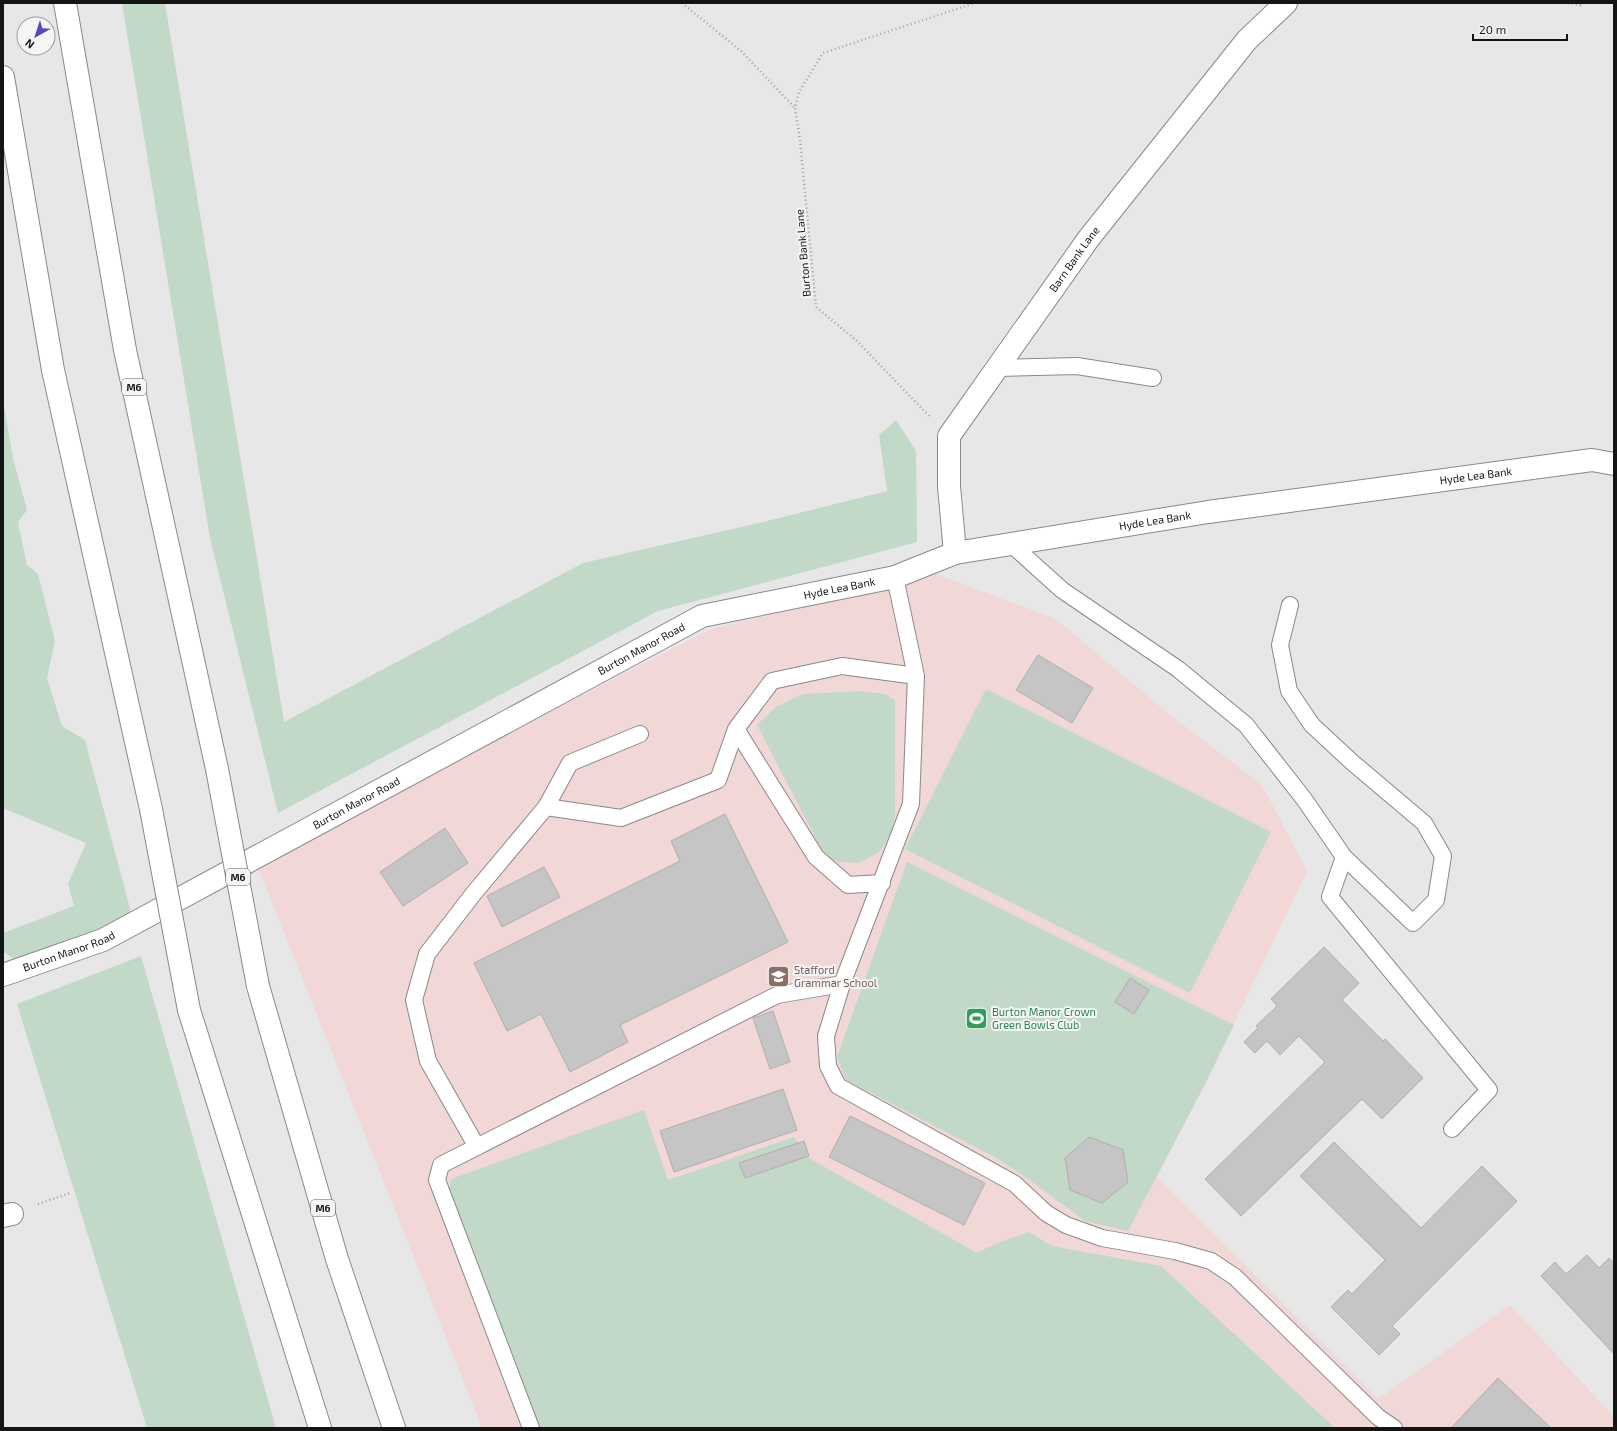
<svg xmlns="http://www.w3.org/2000/svg" width="1617" height="1431" viewBox="0 0 1617 1431" font-family="'Exo 2',sans-serif">
	<style>
		.education { fill: #f1d7d5 }
		.green { fill: #c2d9c7 }
		.building { fill: #c6c5c5; stroke: #b0aeaf }
		.lines { fill: none; stroke-linecap: round; stroke-linejoin: round }
		.service-casing { stroke: #89898a; stroke-width: 18 }
		.minor-casing { stroke: #89898a; stroke-width: 24 }
		.tertiary-casing { stroke: #89898a; stroke-width: 24 }
		.motorway-casing { stroke: #89898a; stroke-width: 24 }
		.path { stroke: #a1a1a2; stroke-width: 2.5; stroke-dasharray: 1 3; stroke-linecap: butt }
		.service { stroke: #fff; stroke-width: 16 }
		.minor { stroke: #fff; stroke-width: 22 }
		.tertiary { stroke: #fff; stroke-width: 22 }
		.motorway { stroke: #fff; stroke-width: 22 }
		.motorway-bridge-casing { stroke: #89898a; stroke-width: 24; stroke-linecap: butt }
		.motorway-bridge { stroke: #fff; stroke-width: 22 }
		.labels { text-anchor: middle; stroke-width: 4; stroke-linejoin: round; paint-order: stroke }
		.shield { fill: #f5f5f6; stroke: #585858; stroke-width: 1 }
		.shield-label { font-size: 10px; font-weight: bold; fill: #141414 }
		.street-label { font-size: 11px; fill: #141414; stroke: #f5f5f6 }
		.education-label { font-size: 11px; fill: #785e54; stroke: #f5f5f6; text-anchor: start }
		.leisure-label { font-size: 11px; fill: #27864d; stroke: #f5f5f6; text-anchor: start }
	</style>
	<rect width="100%" height="100%" fill="#e7e7e8"/>
	<path class="education" d="M 936,574 L 1056,619 L 1170,715 L 1262,785 L 1307,871 L 1204,1086 L 1157,1177 L 1378,1399 L 1510,1305 L 1614,1417 L 1614,1428 L 482,1428 L 256,863 L 709,630 Z"/>
	<path class="green" d="M 122,3 L 165,3 L 284,722 L 583,563 L 759,523 L 887,491 L 879,435 L 896,420 L 916,451 L 917,542 L 658,611 L 278,813 L 210,538 Z
		M 3,400 L 13,458 L 27,510 L 18,522 L 27,565 L 38,574 L 55,641 L 47,678 L 62,726 L 85,740 L 131,912 L 100,930 L 15,960 L 3,951 L 3,933 L 74,906 L 68,884 L 86,843 L 3,808 Z
		M 986,689 L 1271,832 L 1190,993 L 905,849 Z
		M 860,691 L 886,694 L 895,701 L 895,817 L 890,836 L 879,852 L 859,863 L 838,862 L 824,854 L 757,725 L 776,707 L 803,694 Z
		M 907,862 L 1234,1025 L 1204,1086 L 1128,1231 L 1085,1221 L 1028,1179 L 998,1159 L 846,1080 L 837,1057 Z
		M 141,956 L 276,1428 L 147,1428 L 17,1004 Z
		M 644,1110 L 668,1180 L 794,1137 L 807,1157 L 977,1253 L 997,1243 L 1029,1232 L 1052,1246 L 1161,1266 L 1335,1428 L 525,1428 L 447,1207 L 451,1179 Z"/>
	<path class="building" d="M 1038,655 L 1093,688 L 1072,723 L 1016,690 Z
		M 725,814 L 788,942 L 620,1025 L 628,1042 L 570,1072 L 541,1014 L 507,1031 L 474,963 L 680,861 L 671,841 Z
		M 445,828 L 468,863 L 403,906 L 380,872 Z
		M 544,867 L 560,897 L 502,927 L 487,896 Z
		M 1324,947 L 1359,983 L 1342,1000 L 1383,1041 L 1385,1039 L 1423,1078 L 1382,1119 L 1362,1099 L 1241,1216 L 1205,1179 L 1325,1062 L 1299,1036 L 1280,1055 L 1267,1041 L 1255,1053 L 1244,1042 L 1258,1028 L 1256,1026 L 1277,1006 L 1271,999 Z
		M 1130,978 L 1149,990 L 1134,1014 L 1115,1002 Z
		M 773,1011 L 790,1062 L 770,1069 L 753,1018 Z
		M 783,1089 L 797,1130 L 674,1172 L 660,1131 Z
		M 850,1116 L 985,1183 L 964,1225 L 829,1157 Z
		M 1089,1137 L 1123,1150 L 1128,1182 L 1102,1203 L 1070,1190 L 1065,1158 Z
		M 804,1141 L 809,1156 L 745,1178 L 739,1163 Z
		M 1334,1142 L 1421,1228 L 1482,1166 L 1517,1201 L 1392,1326 L 1400,1334 L 1379,1355 L 1331,1307 L 1348,1290 L 1352,1294 L 1385,1260 L 1300,1176 Z
		M 1587,1255 L 1599,1268 L 1609,1258 L 1614,1264 L 1614,1354 L 1541,1276 L 1555,1262 L 1566,1274 Z
		M 1498,1378 L 1551,1428 L 1451,1428 Z"/>
	<g class="lines">
		<defs>
			<path id="service" d="M 997,368 L 1077,366 L 1153,378
				M 1011,544 L 1062,590 L 1178,669 L 1246,725 L 1304,799 L 1344,857 L 1413,923 L 1436,900 L 1443,856 L 1424,823 L 1353,763 L 1312,725 L 1289,691 L 1280,645 L 1290,605
				M 546,807 L 570,763 L 640,734
				M 1344,857 L 1330,897 L 1489,1090 L 1452,1129
				M 882,883 L 848,885 L 816,857 L 736,729 L 772,681 L 842,666 L 916,676
				M 842,984 L 826,1036 L 828,1066 L 838,1086 L 1015,1184 L 1046,1213 L 1066,1225 L 1102,1238 L 1175,1251 L 1211,1261 L 1235,1277 L 1378,1417 L 1394,1428
				M 477,1147 L 428,1061 L 414,1000 L 427,954 L 474,893 L 546,807 L 621,818 L 718,780 L 736,729
				M 531,1428 L 437,1180 L 441,1165 L 777,995 L 842,984 L 911,804 L 916,676 L 895,577"/>
			<g id="minor">
				<path id="s1" d="M 955,553 L 949,486 L 949,436 L 1089,238 L 1247,40 L 1286,3"/>
				<path d="M 3,1216 L 12,1214"/>
			</g>
			<g id="tertiary">
				<path id="s2" d="M 3,975 L 103,940 L 702,616 L 895,577 L 955,553 L 1208,512 L 1592,460 L 1614,464"/>
			</g>
			<path id="motorway" d="M 65,3 L 125,350 L 217,769
				M 3,77 L 53,370 L 151,809
				M 258,986 L 337,1259 L 394,1428
				M 189,1010 L 320,1428"/>
		</defs>
		<use href="#service" class="service-casing"/>
		<use href="#minor" class="minor-casing"/>
		<use href="#tertiary" class="tertiary-casing"/>
		<use href="#motorway" class="motorway-casing"/>
		<path class="path" d="M 682,3 L 741,51 L 795,108
			M 1568,3 L 1580,5 L 1582,3
			M 929,416 L 857,341 L 816,307 L 800,140 L 795,108 L 799,92 L 823,53 L 975,3
			M 38,1204 L 70,1193"/>
		<use href="#service" class="service"/>
		<use href="#minor" class="minor"/>
		<use href="#tertiary" class="tertiary"/>
		<use href="#motorway" class="motorway"/>
		<defs>
			<path id="motorway-bridge" d="M 217,769 L 258,986
				M 151,809 L 189,1010"/>
		</defs>
		<use href="#motorway-bridge" class="motorway-bridge-casing"/>
		<use href="#motorway-bridge" class="motorway-bridge"/>
	</g>
	<defs>
		<symbol id="school-square" viewBox="-11 -11 22 22"><rect x="-9" y="-9" width="18" height="18" rx="4" fill="#8d6e63" stroke="#f5f5f6"/><path d="M0-5L7-2L0 1L-7-2ZM-4 1L0 2.5L4 1V4Q0 6-4 4Z" fill="#fff"/></symbol>
		<symbol id="stadium-square" viewBox="-11 -11 22 22"><rect x="-9" y="-9" width="18" height="18" rx="4" fill="#2e9e5b" stroke="#f5f5f6"/><path d="M0-5a6.5 5 0 1 0 0 10a6.5 5 0 1 0 0-10ZM-3.5-1.8h7v3.6h-7Z" fill="#fff"/></symbol>
	</defs>
	<g fill-rule="evenodd">
		<use href="#school-square" x="766" y="964" width="25" height="25"/>
		<use href="#stadium-square" x="964" y="1006" width="25" height="25"/>
	</g>
	<g class="labels">
		<g class="shield">
			<rect x="122" y="379" width="24" height="16" rx="3"/>
			<rect x="226" y="869" width="24" height="16" rx="3"/>
			<rect x="311" y="1200" width="24" height="16" rx="3"/>
		</g>
		<g class="shield-label">
			<text x="134" y="391">M6</text>
			<text x="238" y="881">M6</text>
			<text x="323" y="1212">M6</text>
		</g>
		<g class="street-label">
			<text transform="translate(803 253) rotate(-95)" y="4">Burton Bank Lane</text>
			<text dy="4" stroke="none"><textPath href="#s1" startOffset="334">Barn Bank Lane</textPath></text>
			<text dy="4" stroke="none"><textPath href="#s2" startOffset="1575">Hyde Lea Bank</textPath></text>
			<text dy="4" stroke="none"><textPath href="#s2" startOffset="1251">Hyde Lea Bank</textPath></text>
			<text dy="4" stroke="none"><textPath href="#s2" startOffset="927">Hyde Lea Bank</textPath></text>
			<text dy="4" stroke="none"><textPath href="#s2" startOffset="718">Burton Manor Road</textPath></text>
			<text dy="4" stroke="none"><textPath href="#s2" startOffset="394">Burton Manor Road</textPath></text>
			<text dy="4" stroke="none"><textPath href="#s2" startOffset="70">Burton Manor Road</textPath></text>
		</g>
		<g class="education-label">
			<text x="794" y="974">Stafford<tspan x="794" dy="13">Grammar School</tspan></text>
		</g>
		<g class="leisure-label">
			<text x="992" y="1016">Burton Manor Crown<tspan x="992" dy="13">Green Bowls Club</tspan></text>
		</g>
	</g>
	<rect width="1617" height="1431" fill="none" stroke="#141414" stroke-width="8"/>
	<g transform="translate(36 36) rotate(219)"><circle r="19" fill="#f5f5f6" stroke="#9b9b9c"/>
	<path d="M0-3L7 15L0 10L-7 15Z" fill="#5a46be"/>
	<text y="-6" font-size="11" font-weight="bold" text-anchor="middle" fill="#141414">N</text>
	</g>
	<path d="M1473 34v6h94v-6" fill="none" stroke="#141414" stroke-width="2"/>
	<text x="1479" y="34" font-size="12" fill="#141414" stroke="#f5f5f6" stroke-width="3" paint-order="stroke">20 m</text>
</svg>
